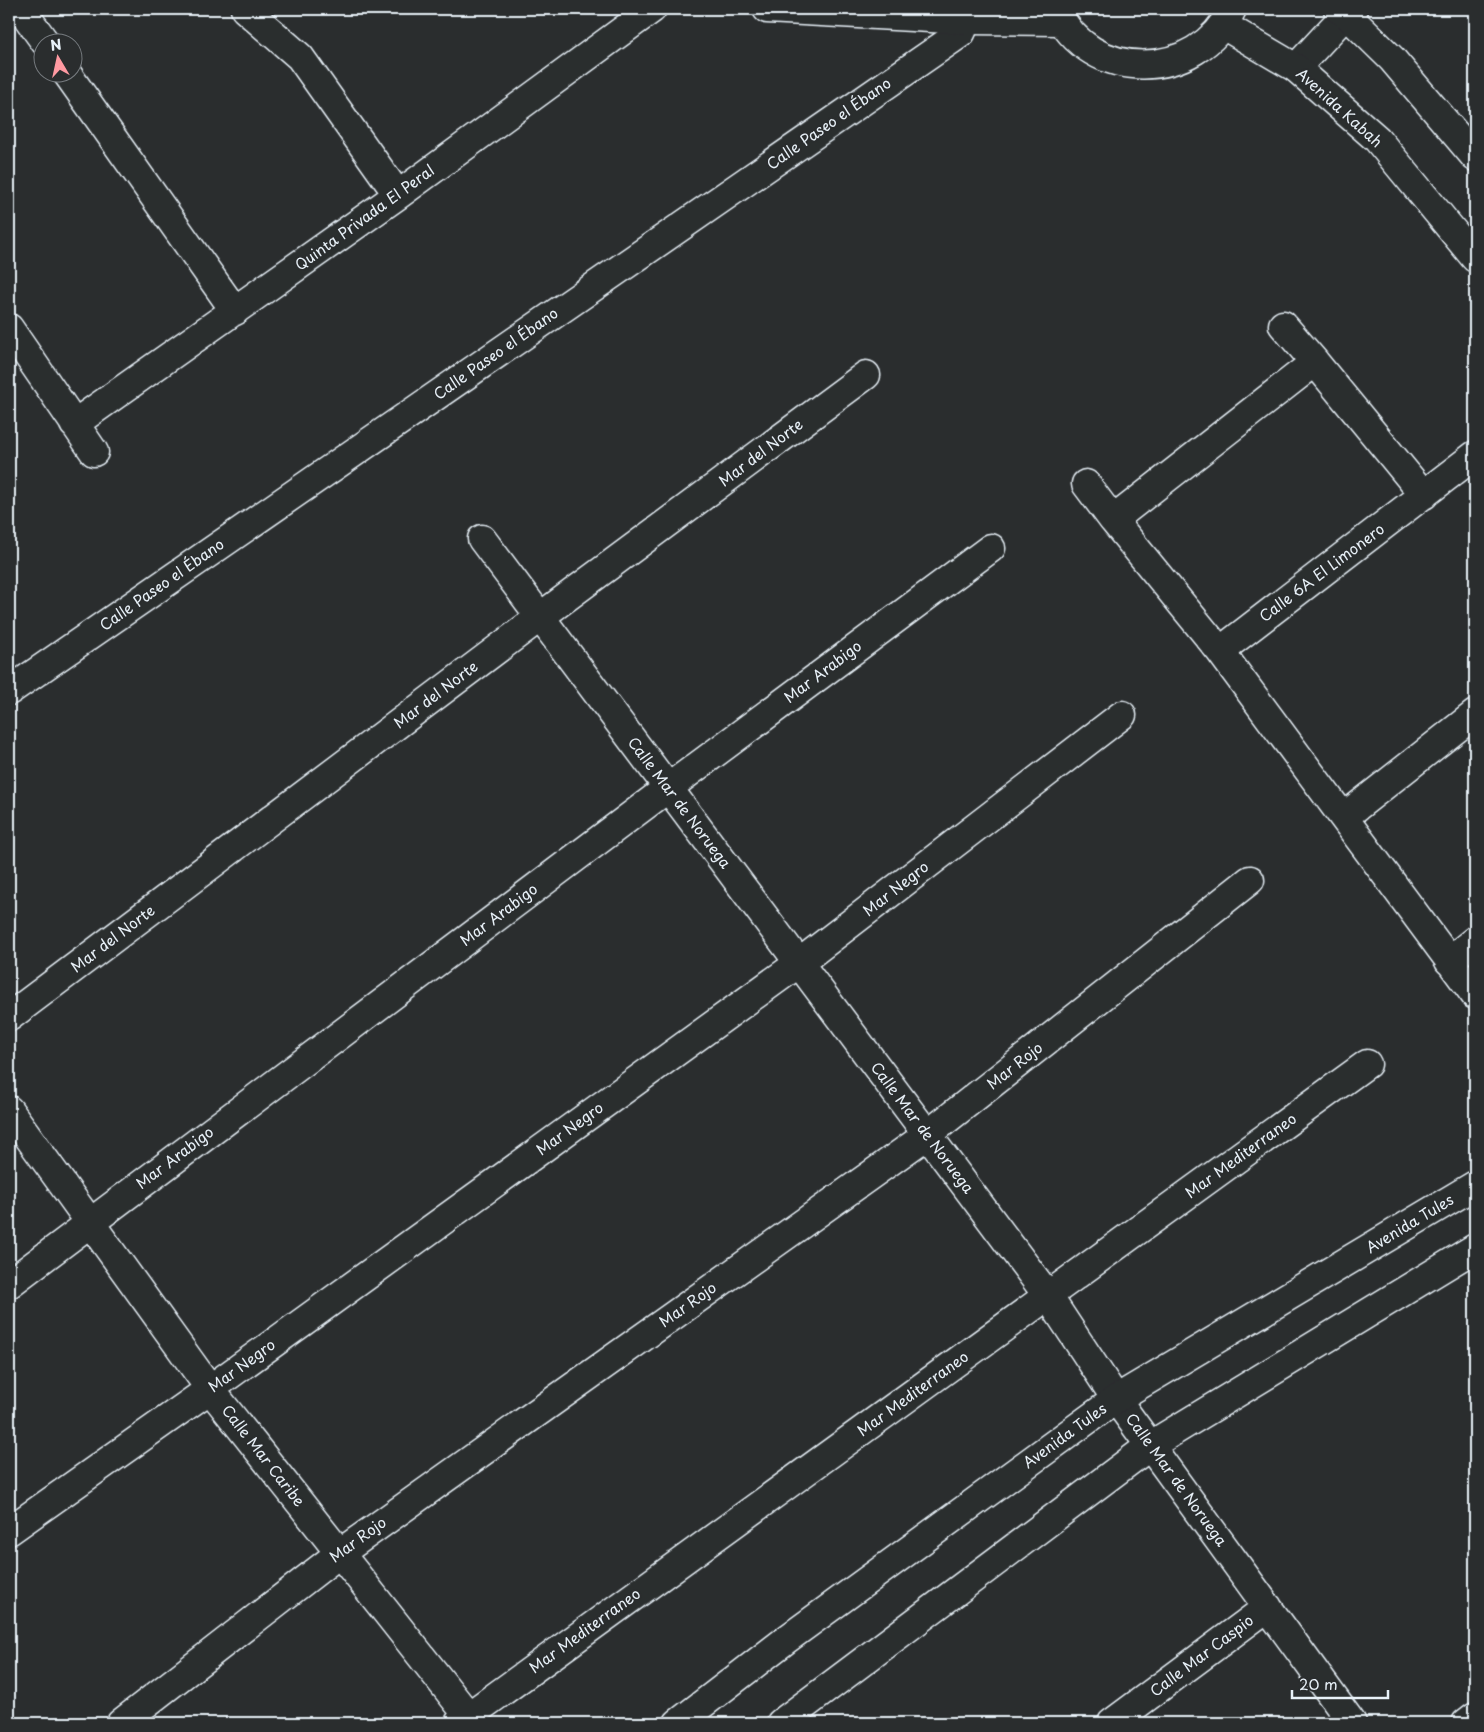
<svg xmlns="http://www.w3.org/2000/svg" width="1484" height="1732" viewBox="0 0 1484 1732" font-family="'Playpen Sans',sans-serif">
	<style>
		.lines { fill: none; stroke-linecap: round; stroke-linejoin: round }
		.minor-casing { stroke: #e8f1f8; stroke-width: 31 }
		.tertiary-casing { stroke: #e8f1f8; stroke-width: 31 }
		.primary-casing { stroke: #e8f1f8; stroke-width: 31 }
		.minor { stroke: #2a2d2e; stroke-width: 28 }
		.tertiary { stroke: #2a2d2e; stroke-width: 28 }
		.primary { stroke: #2a2d2e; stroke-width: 28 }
		.labels { text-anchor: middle; stroke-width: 4; stroke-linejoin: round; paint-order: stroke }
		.street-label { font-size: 15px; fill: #e8f1f8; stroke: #2a2d2e }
	</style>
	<rect width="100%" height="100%" fill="#2a2d2e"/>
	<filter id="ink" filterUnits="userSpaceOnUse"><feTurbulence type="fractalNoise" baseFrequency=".02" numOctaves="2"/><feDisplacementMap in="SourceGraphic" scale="10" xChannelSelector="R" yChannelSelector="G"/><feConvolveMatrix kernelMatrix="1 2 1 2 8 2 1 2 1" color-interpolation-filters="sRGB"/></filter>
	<g filter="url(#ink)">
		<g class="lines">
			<defs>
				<path id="minor" d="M 245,9 L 300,57 L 398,195
					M 24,13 L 45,42
					M 1296,68 L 1346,14 L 1353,9
					M 66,72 L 235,311
					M 1283,325 L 1315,362 L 1424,495
					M 9,328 L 94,452
					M 74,424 L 398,195 L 652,9
					M 1086,484 L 1113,520 L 1220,651 L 1475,995
					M 1113,520 L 1315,362
					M 482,539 L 1048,1296 L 1116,1399 L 1352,1723
					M 1220,651 L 1475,455
					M 9,691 L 961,33 L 972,9
					M 1344,817 L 1475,714
					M 1449,961 L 1475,940
					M 9,1017 L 540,617 L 866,375
					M 9,1110 L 210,1389 L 474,1723
					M 9,1284 L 668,788 L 991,548
					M 9,1531 L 210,1389 L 799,963 L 1122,715
					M 121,1723 L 340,1553 L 927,1135 L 1250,880
					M 459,1723 L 1367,1064
					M 1112,1723 L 1268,1607
					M 1466,1723 L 1475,1716"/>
				<path id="tertiary" d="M 767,9 L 967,20 L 1062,21
					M 1056,9 C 1089,84 1198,82 1232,9
					M 1338,9 L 1346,14 L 1392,59 L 1475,157
					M 1223,25 L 1296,68 L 1377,139 L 1475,258"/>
				<path id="primary" d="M 678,1723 L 787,1639 L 1116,1399 L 1475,1185
					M 781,1723 L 1151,1445 L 1475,1248"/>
			</defs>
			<use href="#minor" class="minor-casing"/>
			<use href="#tertiary" class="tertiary-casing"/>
			<use href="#primary" class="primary-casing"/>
			<use href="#minor" class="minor"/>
			<use href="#tertiary" class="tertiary"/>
			<use href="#primary" class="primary"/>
		</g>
	</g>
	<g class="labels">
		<g class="street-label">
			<text transform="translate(1339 108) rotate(42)" y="5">Avenida Kabah</text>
			<text transform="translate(829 124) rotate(-35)" y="5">Calle Paseo el Ébano</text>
			<text transform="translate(365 218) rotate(-36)" y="5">Quinta Privada El Peral</text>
			<text transform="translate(496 354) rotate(-35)" y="5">Calle Paseo el Ébano</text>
			<text transform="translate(761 453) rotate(-37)" y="5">Mar del Norte</text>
			<text transform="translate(1322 573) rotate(-37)" y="5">Calle 6A El Limonero</text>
			<text transform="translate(162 585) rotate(-35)" y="5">Calle Paseo el Ébano</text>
			<text transform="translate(823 672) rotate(-37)" y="5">Mar Arabigo</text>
			<text transform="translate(436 695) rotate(-37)" y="5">Mar del Norte</text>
			<text transform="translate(679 803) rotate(53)" y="5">Calle Mar de Noruega</text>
			<text transform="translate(896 889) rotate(-38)" y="5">Mar Negro</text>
			<text transform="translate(499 915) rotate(-37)" y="5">Mar Arabigo</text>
			<text transform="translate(113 939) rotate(-37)" y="5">Mar del Norte</text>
			<text transform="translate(1015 1066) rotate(-38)" y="5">Mar Rojo</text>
			<text transform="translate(922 1128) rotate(53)" y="5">Calle Mar de Noruega</text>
			<text transform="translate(570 1129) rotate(-36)" y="5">Mar Negro</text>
			<text transform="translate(1241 1156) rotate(-36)" y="5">Mar Mediterraneo</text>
			<text transform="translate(175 1158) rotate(-37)" y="5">Mar Arabigo</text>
			<text transform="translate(1410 1224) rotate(-31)" y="5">Avenida Tules</text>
			<text transform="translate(688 1305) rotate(-35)" y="5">Mar Rojo</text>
			<text transform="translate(242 1366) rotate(-36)" y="5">Mar Negro</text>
			<text transform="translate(913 1394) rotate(-36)" y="5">Mar Mediterraneo</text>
			<text transform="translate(1065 1436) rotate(-36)" y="5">Avenida Tules</text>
			<text transform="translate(263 1456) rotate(52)" y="5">Calle Mar Caribe</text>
			<text transform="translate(1176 1480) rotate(54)" y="5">Calle Mar de Noruega</text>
			<text transform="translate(358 1540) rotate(-36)" y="5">Mar Rojo</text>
			<text transform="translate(585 1631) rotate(-36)" y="5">Mar Mediterraneo</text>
			<text transform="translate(1202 1656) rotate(-37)" y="5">Calle Mar Caspio</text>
		</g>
	</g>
	<rect width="1484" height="1732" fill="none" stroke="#2a2d2e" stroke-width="30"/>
	<rect x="15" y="15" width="1454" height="1702" fill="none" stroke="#e8f1f8" stroke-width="2" filter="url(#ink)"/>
	<g transform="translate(58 58) rotate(351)"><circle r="24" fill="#2a2d2e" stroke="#767b7f"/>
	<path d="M0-4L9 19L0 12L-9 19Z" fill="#ff9aa2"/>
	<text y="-8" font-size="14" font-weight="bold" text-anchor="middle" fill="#e8f1f8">N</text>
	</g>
	<path d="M1292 1690v8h96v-8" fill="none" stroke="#e8f1f8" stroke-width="2.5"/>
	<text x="1299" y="1690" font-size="15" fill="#e8f1f8" stroke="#2a2d2e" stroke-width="4" paint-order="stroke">20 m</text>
</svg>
